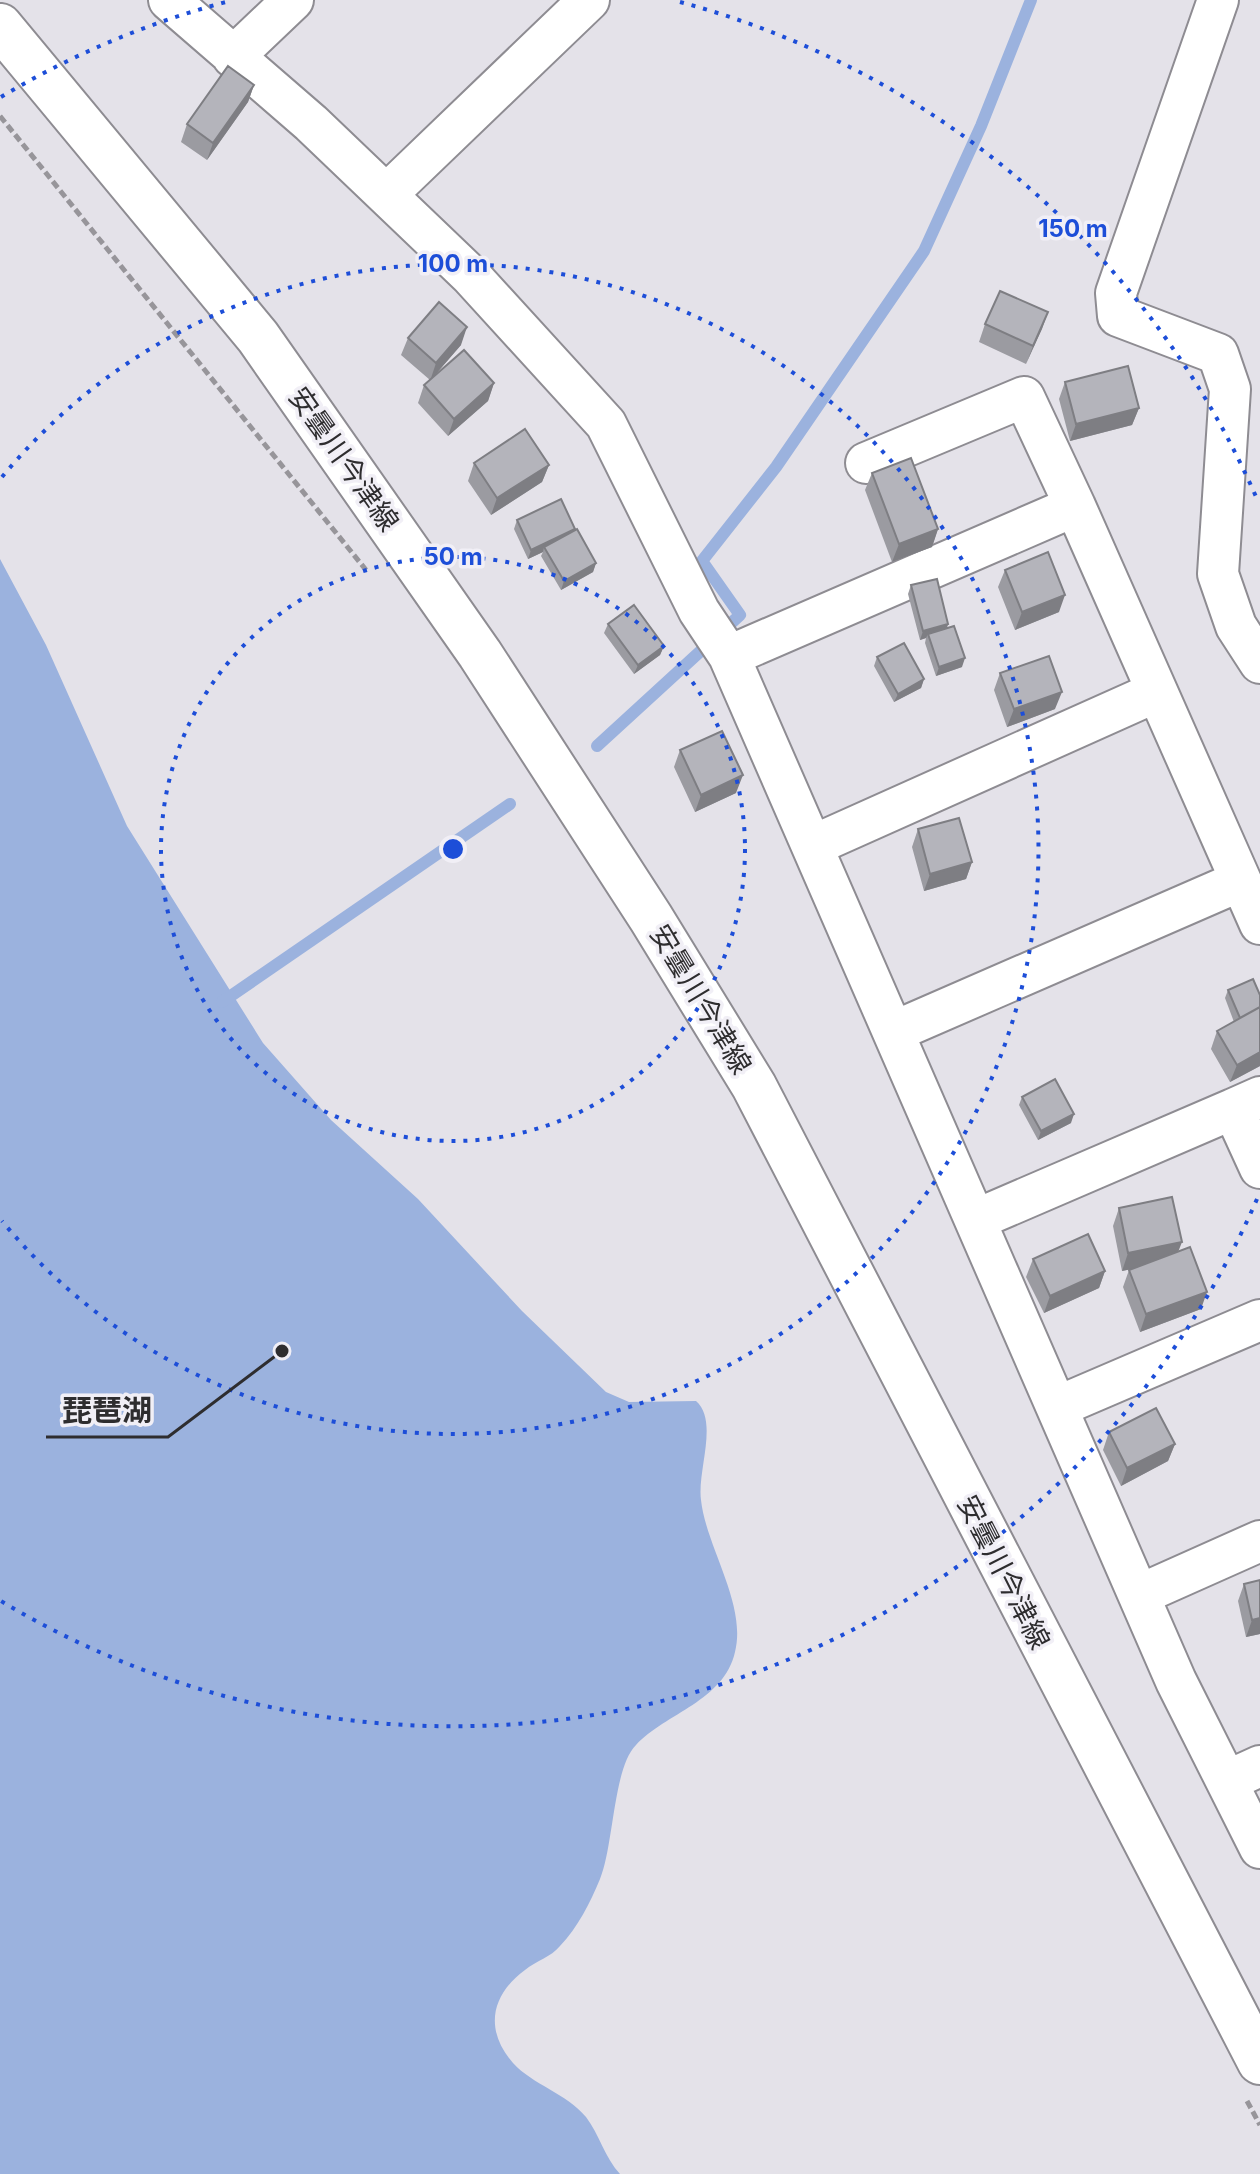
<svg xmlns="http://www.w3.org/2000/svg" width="1260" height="2174" viewBox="0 0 1260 2174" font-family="Inter,'Noto Sans JP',sans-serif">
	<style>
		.water { fill: #9bb2de }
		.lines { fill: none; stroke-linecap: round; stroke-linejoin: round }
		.stream { stroke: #9bb2de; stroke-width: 12 }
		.street-casing { stroke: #8e8c92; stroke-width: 44 }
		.secondary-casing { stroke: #8e8c92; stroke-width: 48 }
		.path { stroke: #97959a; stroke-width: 5; stroke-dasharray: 8 4; stroke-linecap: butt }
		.street { stroke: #fff; stroke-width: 40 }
		.secondary { stroke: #fff; stroke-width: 44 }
		.wall { fill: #9b9ba1 }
		.shaded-wall { fill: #7e7e83 }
		.building { fill: #b4b4bb; stroke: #7e7e83; stroke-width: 2 }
		.ring { fill: none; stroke: #1d4ed8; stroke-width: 4; stroke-dasharray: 4 8 }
		.labels { text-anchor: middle; stroke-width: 7; stroke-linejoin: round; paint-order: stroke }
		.street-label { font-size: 28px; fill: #2e2d2f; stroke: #f1eff6 }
		.centre { fill: #1d4ed8; stroke: #f1eff6; stroke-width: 4 }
		.ring-label { font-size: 24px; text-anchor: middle; font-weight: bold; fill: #1d4ed8; stroke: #f1eff6; stroke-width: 7; stroke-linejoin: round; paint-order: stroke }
		.leader { fill: none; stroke: #2e2d2f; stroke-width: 3 }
		.callout-dot { fill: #2e2d2f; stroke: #f1eff6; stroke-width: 3 }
		.callout-label { font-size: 30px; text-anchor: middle; font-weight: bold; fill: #2e2d2f; stroke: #f1eff6; stroke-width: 7; stroke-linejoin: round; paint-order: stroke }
	</style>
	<rect width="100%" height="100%" fill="#e4e2e9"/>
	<path class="water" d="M 0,559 L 46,645 L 127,826 L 263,1043 L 331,1120 L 418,1199 L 522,1311 L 606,1392 L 629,1402 L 696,1401 C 719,1421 697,1471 701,1500 C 706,1547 747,1604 735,1652 C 724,1701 666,1713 636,1745 C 613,1768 614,1845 600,1879 C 590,1903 578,1927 560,1946 C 551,1957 536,1961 525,1970 C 491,1995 484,2030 513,2063 C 533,2085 566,2093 586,2117 C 599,2134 605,2158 620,2174 L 0,2174 Z"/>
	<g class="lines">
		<path class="stream" d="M 597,746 L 740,615 L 702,561 L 776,467 L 924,251 L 981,126 L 1031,0
			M 222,1002 L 510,804"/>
		<defs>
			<path id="street" d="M 169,0 L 311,123 L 470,275 L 606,424 L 699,611 L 729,656 L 1176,1681 L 1260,1848
				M 1218,0 L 1116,293 L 1118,316 L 1218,354 L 1230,389 L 1218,574 L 1236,626 L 1260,663
				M 233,57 L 293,0
				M 387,194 L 589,0
				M 866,463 L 1024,397 L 1075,506
				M 729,656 L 1075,506 L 1260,924
				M 812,846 L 1156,692
				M 893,1032 L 1240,881
				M 1260,1097 L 1233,1109 L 1260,1168
				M 975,1220 L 1233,1109
				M 1057,1407 L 1260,1320
				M 1139,1595 L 1260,1541
				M 1227,1781 L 1260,1766"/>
			<path id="secondary" d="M 0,26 L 258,337 L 480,654 L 651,918 L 754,1086 L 1260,2062"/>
		</defs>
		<use href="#street" class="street-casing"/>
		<use href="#secondary" class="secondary-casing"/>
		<path class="path" d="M 0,116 L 366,570
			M 1247,2101 L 1260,2125"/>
		<use href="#street" class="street"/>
		<use href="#secondary" class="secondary"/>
	</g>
	<path class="wall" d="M 254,85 L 248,102 L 207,160 L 181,142 L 187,124 Z
		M 1048,312 L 1026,364 L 979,342 L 985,324 Z
		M 408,338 L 461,345 L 431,379 L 494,383 L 488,401 L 448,436 L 418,403 L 424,385 L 430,380 L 401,355 Z
		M 1065,382 L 1139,408 L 1132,425 L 1070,441 L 1059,399 Z
		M 474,463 L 549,465 L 542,482 L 491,515 L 468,481 Z
		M 872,473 L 938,529 L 932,547 L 892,562 L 865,490 Z
		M 517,520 L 575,531 L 596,563 L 593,572 L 561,590 L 541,556 L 543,552 L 528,559 L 514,529 Z
		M 1005,570 L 1059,612 L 1015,630 L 998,587 Z
		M 911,585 L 948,624 L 947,628 L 962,667 L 936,676 L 925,643 L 926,638 L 920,640 L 908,594 Z
		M 608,624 L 664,646 L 660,655 L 634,674 L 604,633 Z
		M 877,657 L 924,679 L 921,688 L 894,702 L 874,666 Z
		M 1000,673 L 1055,709 L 1007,727 L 994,690 Z
		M 680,750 L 736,793 L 695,812 L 674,767 Z
		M 918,829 L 972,862 L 966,879 L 924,891 L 912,847 Z
		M 1228,990 L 1260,995 L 1260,1066 L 1230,1082 L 1211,1049 L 1217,1031 L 1234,1022 L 1225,998 Z
		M 1022,1097 L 1071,1123 L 1038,1140 L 1019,1105 Z
		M 1119,1208 L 1178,1252 L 1201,1309 L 1140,1332 L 1123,1287 L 1129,1270 L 1131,1269 L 1122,1271 L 1113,1226 Z
		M 1033,1259 L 1105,1271 L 1099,1288 L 1044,1313 L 1026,1277 Z
		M 1109,1432 L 1175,1444 L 1168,1461 L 1121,1486 L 1103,1450 Z
		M 1244,1584 L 1260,1634 L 1246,1637 L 1238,1601 Z"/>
	<path class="shaded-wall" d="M 254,85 L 248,102 L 207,160 L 213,143 Z
		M 1048,312 L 1042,329 L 1026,364 L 1033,346 Z
		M 467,327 L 461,345 L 430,381 L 436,363 Z
		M 494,383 L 488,401 L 448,436 L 454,419 Z
		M 1139,408 L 1132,425 L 1070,441 L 1076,424 Z
		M 549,465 L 542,482 L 491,515 L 497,498 Z
		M 575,529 L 572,538 L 544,547 L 543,552 L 528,559 L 531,550 Z
		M 938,529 L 932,547 L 892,562 L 899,544 Z
		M 596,563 L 593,572 L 561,590 L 564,581 Z
		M 1065,595 L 1059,612 L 1015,630 L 1022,612 Z
		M 948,624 L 945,633 L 928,634 L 926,638 L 920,640 L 923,631 Z
		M 664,646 L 660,655 L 634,674 L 638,665 Z
		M 965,658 L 962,667 L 936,676 L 939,667 Z
		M 924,679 L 921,688 L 894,702 L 898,694 Z
		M 1062,692 L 1055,709 L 1007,727 L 1014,709 Z
		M 743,775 L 736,793 L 695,812 L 701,795 Z
		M 972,862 L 966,879 L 924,891 L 930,874 Z
		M 1260,1052 L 1260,1066 L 1230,1082 L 1237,1065 Z
		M 1074,1114 L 1071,1123 L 1038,1140 L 1041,1131 Z
		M 1182,1242 L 1175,1260 L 1122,1271 L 1128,1253 Z
		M 1105,1271 L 1099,1288 L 1044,1313 L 1050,1296 Z
		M 1207,1292 L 1201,1309 L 1140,1332 L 1146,1314 Z
		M 1175,1444 L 1168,1461 L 1121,1486 L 1127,1468 Z
		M 1260,1618 L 1260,1634 L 1246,1637 L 1252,1620 Z"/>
	<path class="building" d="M 228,66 L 254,85 L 213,143 L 187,124 Z
		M 1000,291 L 1048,312 L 1033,346 L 985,324 Z
		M 439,302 L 467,327 L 436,363 L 408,338 Z
		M 464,350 L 494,383 L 454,419 L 424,385 Z
		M 1128,366 L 1139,408 L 1076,424 L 1065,382 Z
		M 525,429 L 549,465 L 497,498 L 474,463 Z
		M 911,458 L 938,529 L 899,544 L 872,473 Z
		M 561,499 L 575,529 L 531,550 L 517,520 Z
		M 577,529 L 596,563 L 564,581 L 544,547 Z
		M 1048,552 L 1065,595 L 1022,612 L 1005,570 Z
		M 937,579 L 948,624 L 923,631 L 911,585 Z
		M 634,605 L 664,646 L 638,665 L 608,624 Z
		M 954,626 L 965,658 L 939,667 L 928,634 Z
		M 904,643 L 924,679 L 898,694 L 877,657 Z
		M 1049,656 L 1062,692 L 1014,709 L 1000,673 Z
		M 722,731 L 743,775 L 701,795 L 680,750 Z
		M 959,818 L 972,862 L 930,874 L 918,829 Z
		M 1253,979 L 1260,995 L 1260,1007 L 1240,1018 L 1228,990 Z
		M 1260,1007 L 1260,1052 L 1237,1065 L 1217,1031 Z
		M 1055,1079 L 1074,1114 L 1041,1131 L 1022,1097 Z
		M 1172,1197 L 1182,1242 L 1128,1253 L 1119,1208 Z
		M 1088,1234 L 1105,1271 L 1050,1296 L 1033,1259 Z
		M 1190,1247 L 1207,1292 L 1146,1314 L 1129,1270 Z
		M 1156,1408 L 1175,1444 L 1127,1468 L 1109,1432 Z
		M 1260,1580 L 1260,1618 L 1252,1620 L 1244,1584 Z"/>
	<g class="ring">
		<circle cx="453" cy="849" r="292"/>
		<path d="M2 477A585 585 0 1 1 2 1221"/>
		<path d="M1257 1199A877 877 0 0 1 1 1601M1 97A877 877 0 0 1 226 2M680 2A877 877 0 0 1 1257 499"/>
	</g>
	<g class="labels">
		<g class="street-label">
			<text transform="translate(344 459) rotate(55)" y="10">安曇川今津線</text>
			<text transform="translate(701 999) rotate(59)" y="10">安曇川今津線</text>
			<text transform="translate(1004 1572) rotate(63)" y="10">安曇川今津線</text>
		</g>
	</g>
	<circle cx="453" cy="849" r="12" class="centre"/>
	<g class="ring-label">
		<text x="1073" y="237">150 m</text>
		<text x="453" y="272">100 m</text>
		<text x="453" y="565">50 m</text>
	</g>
	<path class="leader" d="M282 1351L168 1437H46"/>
	<circle class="callout-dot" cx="282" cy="1351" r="8"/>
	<g class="callout-label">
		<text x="107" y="1421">琵琶湖</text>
	</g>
</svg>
